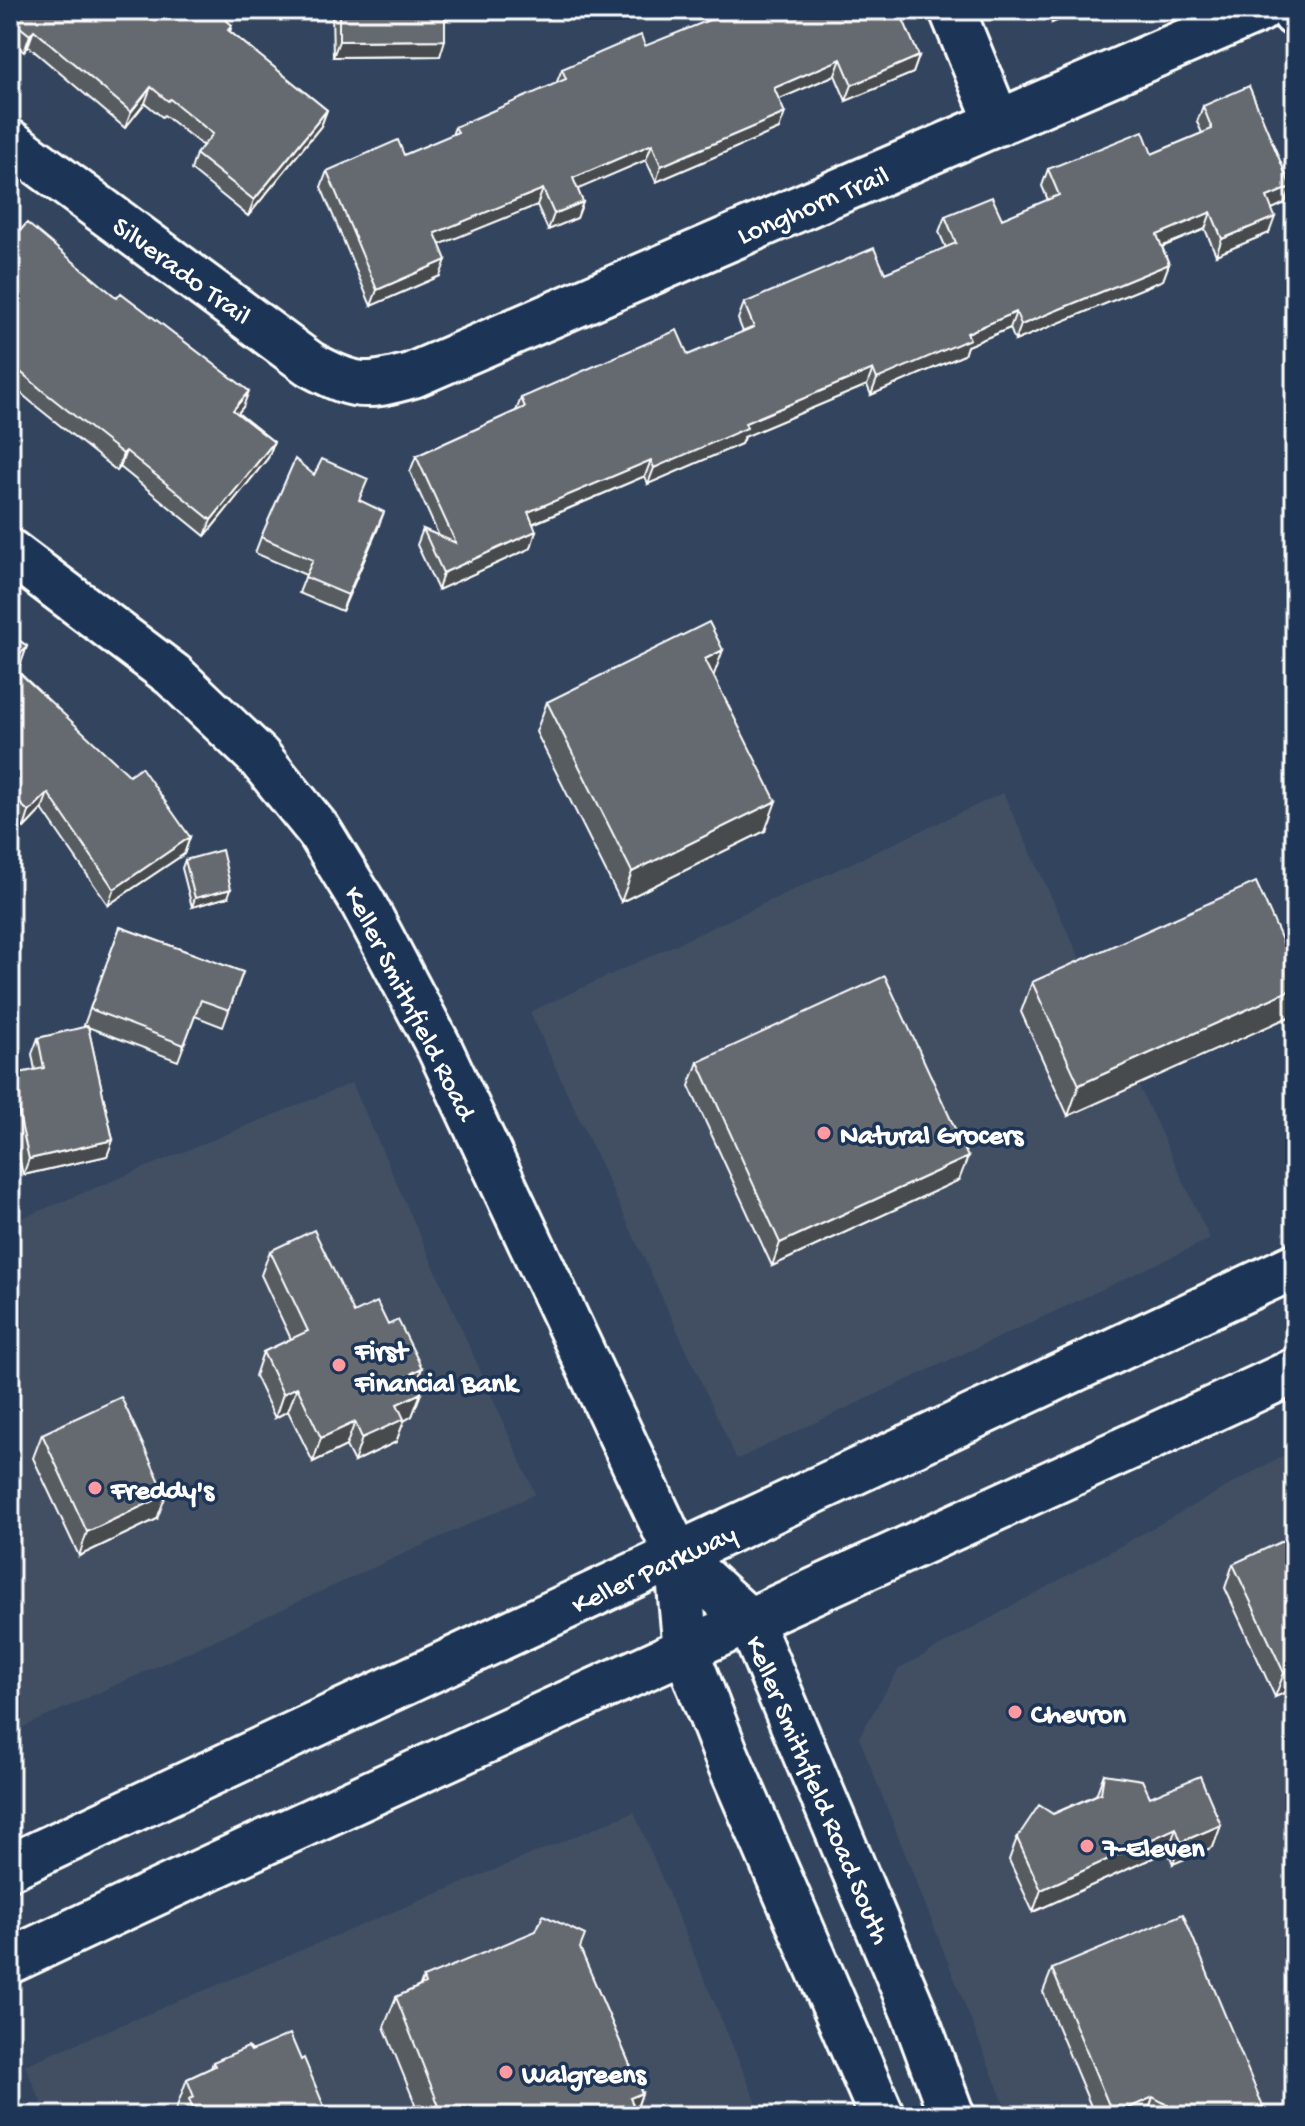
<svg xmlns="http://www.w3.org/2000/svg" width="1305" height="2126" viewBox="0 0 1305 2126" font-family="'Gochi Hand',sans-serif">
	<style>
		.built { fill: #425063 }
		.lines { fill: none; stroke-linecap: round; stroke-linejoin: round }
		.minor-casing { stroke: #fff; stroke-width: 50 }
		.major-casing { stroke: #fff; stroke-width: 50 }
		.minor { stroke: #1d3557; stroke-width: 44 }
		.major { stroke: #1d3557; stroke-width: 44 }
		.wall { fill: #575c60; stroke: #fff; stroke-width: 2 }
		.shaded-wall { fill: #474b4e; stroke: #fff; stroke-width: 2 }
		.building { fill: #656b70; stroke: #fff; stroke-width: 2 }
		.poi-dot { fill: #ff9aa2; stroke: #1d3557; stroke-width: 3 }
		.labels { text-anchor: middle; stroke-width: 7; stroke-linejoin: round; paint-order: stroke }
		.street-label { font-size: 28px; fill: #fff; stroke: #1d3557 }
		.poi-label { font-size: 28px; font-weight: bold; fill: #fff; stroke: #1d3557; text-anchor: start }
	</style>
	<rect width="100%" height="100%" fill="#33455e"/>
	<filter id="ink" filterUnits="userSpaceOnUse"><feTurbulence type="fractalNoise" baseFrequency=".0125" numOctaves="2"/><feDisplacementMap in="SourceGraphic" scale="16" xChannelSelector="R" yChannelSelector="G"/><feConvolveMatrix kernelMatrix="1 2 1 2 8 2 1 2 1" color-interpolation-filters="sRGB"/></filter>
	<g filter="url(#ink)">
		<path class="built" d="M 1003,793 L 1210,1239 L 737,1459 L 530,1012 Z
			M 352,1083 L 535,1494 L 10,1733 L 10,1223 Z
			M 1295,1449 L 1295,2116 L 1009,2116 L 859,1737 L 899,1669 Z
			M 634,1812 L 762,2116 L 47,2116 L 25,2065 Z"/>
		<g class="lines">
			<defs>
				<path id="minor" d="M 952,10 L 998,123
					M 1293,10 L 1295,14
					M 10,142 L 310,364 C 354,388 365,389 413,375 L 1259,10"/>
				<path id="major" d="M 10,552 L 173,675 L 258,756 L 319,831 L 363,903 L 439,1047 L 677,1555 L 686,1651 L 726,1754 L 882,2116
					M 677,1555 L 750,1622 L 914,2013 L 952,2116
					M 10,1867 L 1295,1266
					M 10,1961 C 436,1760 867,1569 1295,1371"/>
			</defs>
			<use href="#minor" class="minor-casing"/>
			<use href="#major" class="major-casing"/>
			<use href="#minor" class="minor"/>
			<use href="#major" class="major"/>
		</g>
		<path class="wall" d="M 10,10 L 232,25 L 230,32 L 327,110 L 321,126 L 248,216 L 191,170 L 196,154 L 203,146 L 164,115 L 162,117 L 145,103 L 125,128 L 28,46 L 24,52 L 10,40 Z
			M 332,10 L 445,10 L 440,56 L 333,57 Z
			M 561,10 L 583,10 L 564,18 Z
			M 1047,10 L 1082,10 L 1052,23 Z
			M 645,46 L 919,56 L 913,73 L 846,101 L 835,75 L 779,99 L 779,129 L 656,182 L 646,160 L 577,189 L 583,202 L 577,218 L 548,230 L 537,205 L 440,244 L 440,276 L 371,306 L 321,187 L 327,171 L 404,155 L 452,135 L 455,127 L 556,84 L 562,69 Z
			M 1203,106 L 1291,187 L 1285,203 L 1272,209 L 1269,233 L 1216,255 L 1205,229 L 1162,247 L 1169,264 L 1163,280 L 1015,341 L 1010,328 L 967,346 L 964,355 L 871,395 L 867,385 L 744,437 L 741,444 L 648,484 L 645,476 L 533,524 L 531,548 L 438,590 L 417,545 L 423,529 L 439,536 L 410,472 L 416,456 L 516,411 L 521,398 L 688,355 L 743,332 L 738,319 L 744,303 L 885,273 L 946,248 L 939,232 L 945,216 L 1002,219 L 1048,200 L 1042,186 L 1048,169 L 1152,154 L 1202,133 L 1197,122 Z
			M 10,242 L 243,407 L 238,413 L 274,442 L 268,458 L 205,536 L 120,467 L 117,471 L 37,407 L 10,384 Z
			M 314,475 L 360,501 L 378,528 L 342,611 L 299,593 L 306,575 L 255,553 L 261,537 Z
			M 10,634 L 27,646 L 21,663 L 15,669 L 190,837 L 184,854 L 108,905 L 42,809 L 24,828 L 10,815 Z
			M 547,702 L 765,831 L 621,902 L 536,732 Z
			M 185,860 L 228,897 L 192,907 L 182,868 Z
			M 120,927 L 243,972 L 223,1027 L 195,1016 L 178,1061 L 88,1027 L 113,1140 L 107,1156 L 23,1175 L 10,1117 L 10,1075 L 35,1070 L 32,1054 L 38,1038 L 87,1027 L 84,1025 Z
			M 1032,982 L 1291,1016 L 1068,1116 L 1021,1012 Z
			M 698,1062 L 959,1180 L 772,1266 L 689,1086 Z
			M 270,1251 L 354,1313 L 417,1384 L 421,1393 L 412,1416 L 404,1421 L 396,1442 L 354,1462 L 346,1446 L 313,1462 L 288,1411 L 275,1418 L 255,1376 L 263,1352 L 291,1339 L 261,1275 Z
			M 42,1434 L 157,1519 L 79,1556 L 33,1458 Z
			M 1295,1551 L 1295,1688 L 1275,1697 L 1225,1588 L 1233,1564 Z
			M 1104,1774 L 1150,1797 L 1221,1825 L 1213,1847 L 1173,1864 L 1168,1851 L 1033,1912 L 1009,1860 L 1017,1838 L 1053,1814 L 1096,1795 Z
			M 580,1949 L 642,2093 L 636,2111 L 638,2116 L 420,2116 L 384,2027 L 396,1997 L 420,1986 L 423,1978 Z
			M 1052,1969 L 1267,2116 L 1095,2116 L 1043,1992 Z
			M 251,2051 L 328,2116 L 178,2116 L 176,2109 L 187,2079 L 211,2068 L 213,2062 Z"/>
		<path class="shaded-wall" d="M 506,10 L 516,10 L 505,15 Z
			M 567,10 L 583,10 L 564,18 Z
			M 1057,10 L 1082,10 L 1052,23 Z
			M 34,30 L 28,46 L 24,52 L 30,35 Z
			M 445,40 L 440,56 L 333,57 L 339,41 Z
			M 919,56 L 913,73 L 846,101 L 852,85 Z
			M 841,59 L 835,75 L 768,104 L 774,88 Z
			M 151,87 L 145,103 L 125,128 L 131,112 Z
			M 327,110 L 321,126 L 248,216 L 254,200 Z
			M 785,113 L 779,129 L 656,182 L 661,166 Z
			M 652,144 L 646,160 L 567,194 L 573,178 Z
			M 1291,187 L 1285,203 L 1261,214 L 1267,197 Z
			M 543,189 L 537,205 L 429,249 L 435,233 Z
			M 583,202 L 577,218 L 548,230 L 554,214 Z
			M 1211,212 L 1205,229 L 1151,251 L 1157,235 Z
			M 1275,217 L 1269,233 L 1216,255 L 1222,239 Z
			M 446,260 L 440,276 L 371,306 L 377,290 Z
			M 1169,264 L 1163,280 L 1015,341 L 1021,325 Z
			M 1016,312 L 1010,328 L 967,346 L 964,355 L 871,395 L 877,379 L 967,333 Z
			M 873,369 L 867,385 L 744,437 L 741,444 L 648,484 L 654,468 L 745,423 Z
			M 249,391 L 243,407 L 227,426 L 233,410 Z
			M 274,442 L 268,458 L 205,536 L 211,520 Z
			M 126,451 L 120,467 L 117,471 L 123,454 Z
			M 651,460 L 645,476 L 522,528 L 528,512 Z
			M 384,512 L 378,528 L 342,611 L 348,595 Z
			M 536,531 L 531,548 L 438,590 L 443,573 Z
			M 27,646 L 21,663 L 10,676 L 11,665 Z
			M 723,650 L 712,680 L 705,659 Z
			M 48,793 L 42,809 L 24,828 L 29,812 Z
			M 776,801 L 765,831 L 621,902 L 632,872 Z
			M 190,837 L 184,854 L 108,905 L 114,889 Z
			M 231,889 L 228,897 L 192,907 L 195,898 Z
			M 1295,988 L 1295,1005 L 1291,1016 L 1068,1116 L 1079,1085 Z
			M 113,1140 L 107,1156 L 23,1175 L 29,1159 Z
			M 968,1157 L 959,1180 L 772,1266 L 780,1243 Z
			M 422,1368 L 414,1392 L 412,1373 Z
			M 297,1387 L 288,1411 L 275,1418 L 283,1394 Z
			M 421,1393 L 412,1416 L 404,1421 L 396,1442 L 354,1462 L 362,1438 L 397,1404 Z
			M 355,1422 L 346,1446 L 313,1462 L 321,1438 Z
			M 166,1495 L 157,1519 L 79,1556 L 87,1532 Z
			M 1295,1668 L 1295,1688 L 1275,1697 L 1284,1673 Z
			M 1221,1825 L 1213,1847 L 1173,1864 L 1181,1842 Z
			M 1176,1828 L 1168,1851 L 1033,1912 L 1041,1890 Z
			M 642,2093 L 634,2116 L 630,2098 Z
			M 1153,2097 L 1147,2116 L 1112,2116 L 1113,2115 Z"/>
		<path class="building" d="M 10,10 L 214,10 L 232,25 L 228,30 L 327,110 L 254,200 L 196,154 L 213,134 L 170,99 L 168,101 L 151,87 L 131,112 L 34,30 L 30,35 L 10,19 Z
			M 339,10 L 445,10 L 445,40 L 339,41 Z
			M 734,10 L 899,10 L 919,56 L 852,85 L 841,59 L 774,88 L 785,113 L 661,166 L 652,144 L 573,178 L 583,202 L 554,214 L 543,189 L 435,233 L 446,260 L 377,290 L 327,171 L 398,140 L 404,155 L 458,132 L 455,127 L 566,79 L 562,69 L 641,35 L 645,46 Z
			M 1249,86 L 1291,187 L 1267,197 L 1275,217 L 1222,239 L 1211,212 L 1157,235 L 1169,264 L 1021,325 L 1016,312 L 967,333 L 970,339 L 877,379 L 873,369 L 745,423 L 747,428 L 654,468 L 651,460 L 528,512 L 536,531 L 443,573 L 423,529 L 456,543 L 416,456 L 525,407 L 521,398 L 677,330 L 688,355 L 754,327 L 744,303 L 874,248 L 885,273 L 956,243 L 945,216 L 992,197 L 1002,219 L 1059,195 L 1048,169 L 1143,131 L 1152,154 L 1212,129 L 1203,106 Z
			M 27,223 L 117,298 L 121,293 L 249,391 L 233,410 L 274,442 L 211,520 L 126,451 L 123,454 L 43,391 L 10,363 L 10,242 Z
			M 295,459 L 314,475 L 322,459 L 368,479 L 359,500 L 384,512 L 348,595 L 305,577 L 313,560 L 261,537 Z
			M 709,622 L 723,650 L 705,659 L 776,801 L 632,872 L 547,702 Z
			M 10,634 L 27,646 L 11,665 L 129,775 L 141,767 L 190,837 L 114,889 L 48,793 L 29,812 L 10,794 Z
			M 222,850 L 231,889 L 195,898 L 185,860 Z
			M 1256,882 L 1295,969 L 1295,988 L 1079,1085 L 1032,982 Z
			M 120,927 L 243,972 L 229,1010 L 201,1000 L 184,1045 L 90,1009 Z
			M 885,976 L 968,1157 L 780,1243 L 698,1062 Z
			M 88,1026 L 113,1140 L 29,1159 L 10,1075 L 44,1068 L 38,1038 Z
			M 314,1230 L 354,1313 L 377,1302 L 388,1325 L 398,1320 L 422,1368 L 412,1373 L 421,1393 L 397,1404 L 404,1419 L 362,1438 L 355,1422 L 321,1438 L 297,1387 L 283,1394 L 263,1352 L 308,1331 L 270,1251 Z
			M 121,1397 L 166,1495 L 87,1532 L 42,1434 Z
			M 1289,1538 L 1295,1551 L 1295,1668 L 1284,1673 L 1233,1564 Z
			M 1104,1774 L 1142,1780 L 1150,1797 L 1200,1776 L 1221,1825 L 1181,1842 L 1176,1828 L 1041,1890 L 1017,1838 L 1039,1805 L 1053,1814 L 1101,1793 Z
			M 1183,1914 L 1267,2116 L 1188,2116 L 1153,2097 L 1113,2115 L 1052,1969 Z
			M 543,1915 L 585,1935 L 580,1948 L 642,2093 L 630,2098 L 638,2116 L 443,2116 L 396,1997 L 425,1984 L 423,1978 L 536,1931 Z
			M 290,2034 L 301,2060 L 304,2058 L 328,2116 L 196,2116 L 189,2099 L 194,2097 L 187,2079 L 215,2066 L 213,2062 L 248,2047 L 251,2051 Z"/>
	</g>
	<g class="poi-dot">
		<circle cx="824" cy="1133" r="8"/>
		<circle cx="339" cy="1365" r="8"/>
		<circle cx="95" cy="1488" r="8"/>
		<circle cx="1015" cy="1712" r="8"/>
		<circle cx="1087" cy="1846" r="8"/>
		<circle cx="506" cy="2072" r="8"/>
	</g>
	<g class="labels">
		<g class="street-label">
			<text transform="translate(812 203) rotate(-23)" y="10">Longhorn Trail</text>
			<text transform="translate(183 269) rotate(36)" y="10">Silverado Trail</text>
			<text transform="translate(412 1002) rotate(63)" y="10">Keller Smithfield Road</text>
			<text transform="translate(653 1567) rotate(-25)" y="10">Keller Parkway</text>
			<text transform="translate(820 1789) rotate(67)" y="10">Keller Smithfield Road South</text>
		</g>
		<g class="poi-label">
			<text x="840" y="1143">Natural Grocers</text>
			<text x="355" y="1359">First<tspan x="355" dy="32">Financial Bank</tspan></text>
			<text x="111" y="1498">Freddy's</text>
			<text x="1031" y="1722">Chevron</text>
			<text x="1103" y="1856">7-Eleven</text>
			<text x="522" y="2082">Walgreens</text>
		</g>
	</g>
	<rect width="1305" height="2126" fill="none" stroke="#1d3557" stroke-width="40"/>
	<rect x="20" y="20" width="1265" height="2086" fill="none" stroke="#fff" stroke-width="3" filter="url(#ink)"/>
</svg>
